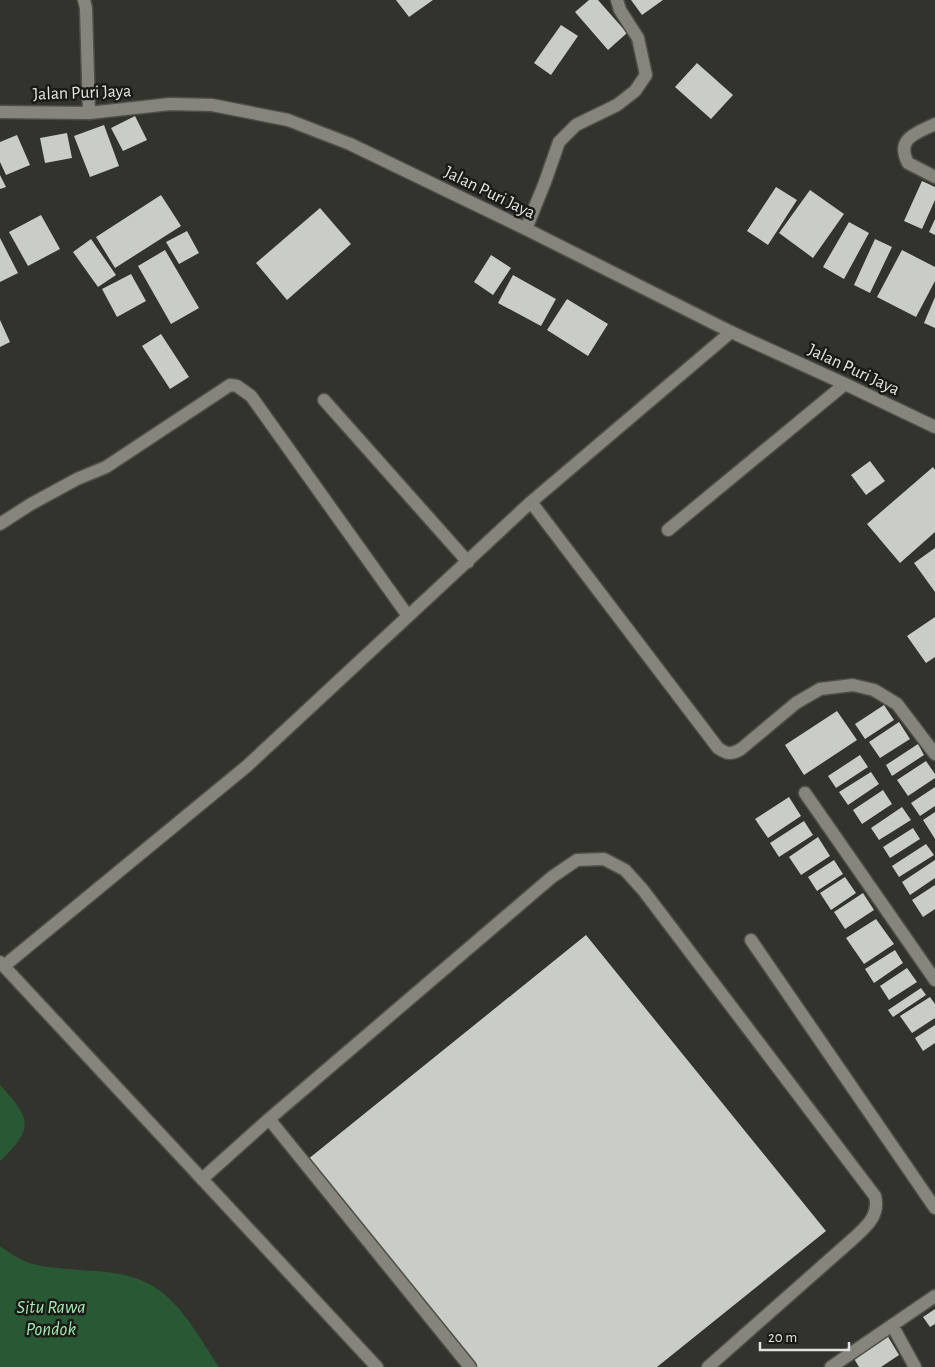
<svg xmlns="http://www.w3.org/2000/svg" width="935" height="1367" viewBox="0 0 935 1367" font-family="'Alegreya Sans',sans-serif">
	<style>
		.water { fill: #295934 }
		.building { fill: #c9cdc5 }
		.lines { fill: none; stroke-linecap: round; stroke-linejoin: round }
		.service-casing { stroke: #4e4f49; stroke-width: 15 }
		.minor-casing { stroke: #4e4f49; stroke-width: 15 }
		.tertiary-casing { stroke: #4e4f49; stroke-width: 15 }
		.service { stroke: #85857e; stroke-width: 12 }
		.minor { stroke: #85857e; stroke-width: 12 }
		.tertiary { stroke: #85857e; stroke-width: 12 }
		.labels { text-anchor: middle; stroke-width: 5; stroke-linejoin: round; paint-order: stroke }
		.street-label { font-size: 18px; fill: #e2e2de; stroke: #1a1a17 }
		.water-label { font-size: 19px; font-style: italic; fill: #a1eaaf; stroke: #1a1a17 }
	</style>
	<rect width="100%" height="100%" fill="#32332c"/>
	<path class="water" d="M 0,1085 C 31,1119 35,1128 0,1161 Z
		M 0,1246 C 9,1253 22,1261 33,1264 C 71,1274 122,1265 156,1288 C 184,1307 200,1339 219,1367 L 0,1367 Z"/>
	<path class="building" d="M 396,0 L 433,0 L 409,17 Z
		M 589,0 L 598,0 L 627,33 L 608,50 L 575,12 Z
		M 631,0 L 663,0 L 642,15 Z
		M 561,25 L 578,36 L 551,75 L 534,63 Z
		M 697,63 L 733,95 L 711,119 L 675,87 Z
		M 135,116 L 147,140 L 123,151 L 111,128 Z
		M 104,125 L 119,166 L 90,177 L 74,136 Z
		M 67,133 L 72,158 L 45,163 L 40,138 Z
		M 17,135 L 30,165 L 6,175 L 0,162 L 0,142 Z
		M 0,175 L 6,187 L 0,189 Z
		M 922,181 L 935,187 L 935,200 L 922,229 L 904,221 Z
		M 776,187 L 797,200 L 768,245 L 747,231 Z
		M 810,190 L 844,214 L 813,258 L 779,233 Z
		M 161,195 L 181,226 L 115,268 L 96,237 Z
		M 320,208 L 351,244 L 287,300 L 256,263 Z
		M 41,215 L 60,249 L 28,266 L 9,232 Z
		M 935,219 L 935,235 L 929,232 Z
		M 849,222 L 869,233 L 844,279 L 823,267 Z
		M 187,231 L 199,253 L 179,264 L 166,242 Z
		M 0,238 L 18,273 L 0,282 Z
		M 91,239 L 116,275 L 98,287 L 73,252 Z
		M 875,239 L 892,247 L 870,293 L 854,285 Z
		M 165,250 L 199,308 L 171,324 L 138,266 Z
		M 902,250 L 935,267 L 935,281 L 916,317 L 877,297 Z
		M 491,255 L 511,268 L 493,295 L 474,282 Z
		M 131,274 L 146,301 L 117,317 L 102,289 Z
		M 513,275 L 556,299 L 541,326 L 498,303 Z
		M 935,297 L 935,328 L 924,323 Z
		M 567,299 L 608,324 L 588,356 L 547,330 Z
		M 0,320 L 10,342 L 0,347 Z
		M 161,334 L 189,377 L 170,389 L 142,346 Z
		M 870,461 L 885,481 L 866,495 L 851,475 Z
		M 933,467 L 935,470 L 935,532 L 900,563 L 867,524 Z
		M 935,548 L 935,592 L 914,563 Z
		M 935,617 L 935,657 L 926,663 L 907,636 Z
		M 884,705 L 894,720 L 865,739 L 855,724 Z
		M 837,711 L 857,740 L 804,775 L 785,745 Z
		M 899,722 L 910,739 L 880,758 L 869,742 Z
		M 918,744 L 924,755 L 892,776 L 886,765 Z
		M 860,755 L 868,767 L 836,788 L 828,776 Z
		M 926,761 L 935,774 L 935,778 L 908,796 L 897,780 Z
		M 871,772 L 879,784 L 848,805 L 839,792 Z
		M 935,787 L 935,806 L 920,816 L 911,803 Z
		M 883,790 L 892,804 L 862,824 L 853,810 Z
		M 789,797 L 801,816 L 768,838 L 755,819 Z
		M 902,807 L 911,820 L 879,840 L 871,828 Z
		M 935,812 L 935,839 L 923,820 Z
		M 804,821 L 813,835 L 779,857 L 770,843 Z
		M 913,828 L 920,839 L 890,858 L 883,847 Z
		M 818,837 L 830,856 L 801,875 L 789,857 Z
		M 926,844 L 934,855 L 899,877 L 892,866 Z
		M 834,860 L 843,874 L 817,891 L 808,877 Z
		M 935,860 L 935,878 L 910,895 L 902,882 Z
		M 845,877 L 856,893 L 831,910 L 820,893 Z
		M 935,885 L 935,909 L 923,917 L 912,900 Z
		M 863,893 L 874,910 L 845,929 L 834,912 Z
		M 876,919 L 894,944 L 864,964 L 846,938 Z
		M 586,935 L 826,1231 L 657,1367 L 474,1367 L 307,1160 Z
		M 895,950 L 903,963 L 874,983 L 865,969 Z
		M 907,968 L 917,982 L 889,1000 L 880,986 Z
		M 921,988 L 926,995 L 893,1017 L 888,1010 Z
		M 930,997 L 935,1004 L 935,1018 L 912,1033 L 900,1016 Z
		M 935,1025 L 935,1043 L 923,1051 L 915,1038 Z
		M 935,1309 L 935,1324 L 930,1327 L 923,1317 Z
		M 887,1335 L 899,1355 L 881,1367 L 859,1367 L 853,1357 Z"/>
	<g class="lines">
		<defs>
			<path id="service" d="M 668,530 L 845,384
				M 269,1119 L 470,1367
				M 202,1179 L 269,1119 L 552,877 L 577,860 L 604,859 L 625,870 L 643,890 L 875,1196 C 880,1215 867,1226 854,1238 L 708,1367"/>
			<path id="minor" d="M 84,0 L 86,8 L 89,113
				M 935,124 C 917,133 895,138 908,163 L 935,177
				M 526,229 L 545,182 L 559,142 L 576,125 L 617,105 L 635,91 L 646,75 L 638,38 L 620,10 L 617,0
				M 324,400 L 468,562
				M 531,502 L 718,748 C 727,754 731,755 741,749 L 796,703 L 820,689 L 853,685 L 874,690 L 897,704 L 935,754
				M 0,524 L 31,504 L 77,479 L 106,467 L 230,385 L 237,386 L 251,396 L 408,616
				M 805,793 L 935,980
				M 751,940 L 935,1208
				M 4,966 L 247,766 L 531,502 L 731,332
				M 892,1325 L 915,1367
				M 831,1367 L 935,1296"/>
			<path id="tertiary" d="M 0,112 L 89,113 L 170,104 L 212,105 L 288,120 L 350,144 L 526,229 L 731,332 L 845,384 L 935,427
				M 0,962 L 377,1367"/>
		</defs>
		<use href="#service" class="service-casing"/>
		<use href="#minor" class="minor-casing"/>
		<use href="#tertiary" class="tertiary-casing"/>
		<use href="#service" class="service"/>
		<use href="#minor" class="minor"/>
		<use href="#tertiary" class="tertiary"/>
	</g>
	<g class="labels">
		<g class="street-label">
			<text transform="translate(82 92) rotate(-2)" y="6">Jalan Puri Jaya</text>
			<text transform="translate(490 192) rotate(26)" y="6">Jalan Puri Jaya</text>
			<text transform="translate(854 369) rotate(25)" y="6">Jalan Puri Jaya</text>
		</g>
		<g class="water-label">
			<text x="51" y="1313">Situ Rawa<tspan x="51" dy="22">Pondok</tspan></text>
		</g>
	</g>
	<path d="M760 1342v8h89v-8" fill="none" stroke="#e2e2de" stroke-width="2.5"/>
	<text x="768" y="1342" font-size="15" fill="#e2e2de" stroke="#1a1a17" stroke-width="4" paint-order="stroke">20 m</text>
</svg>
